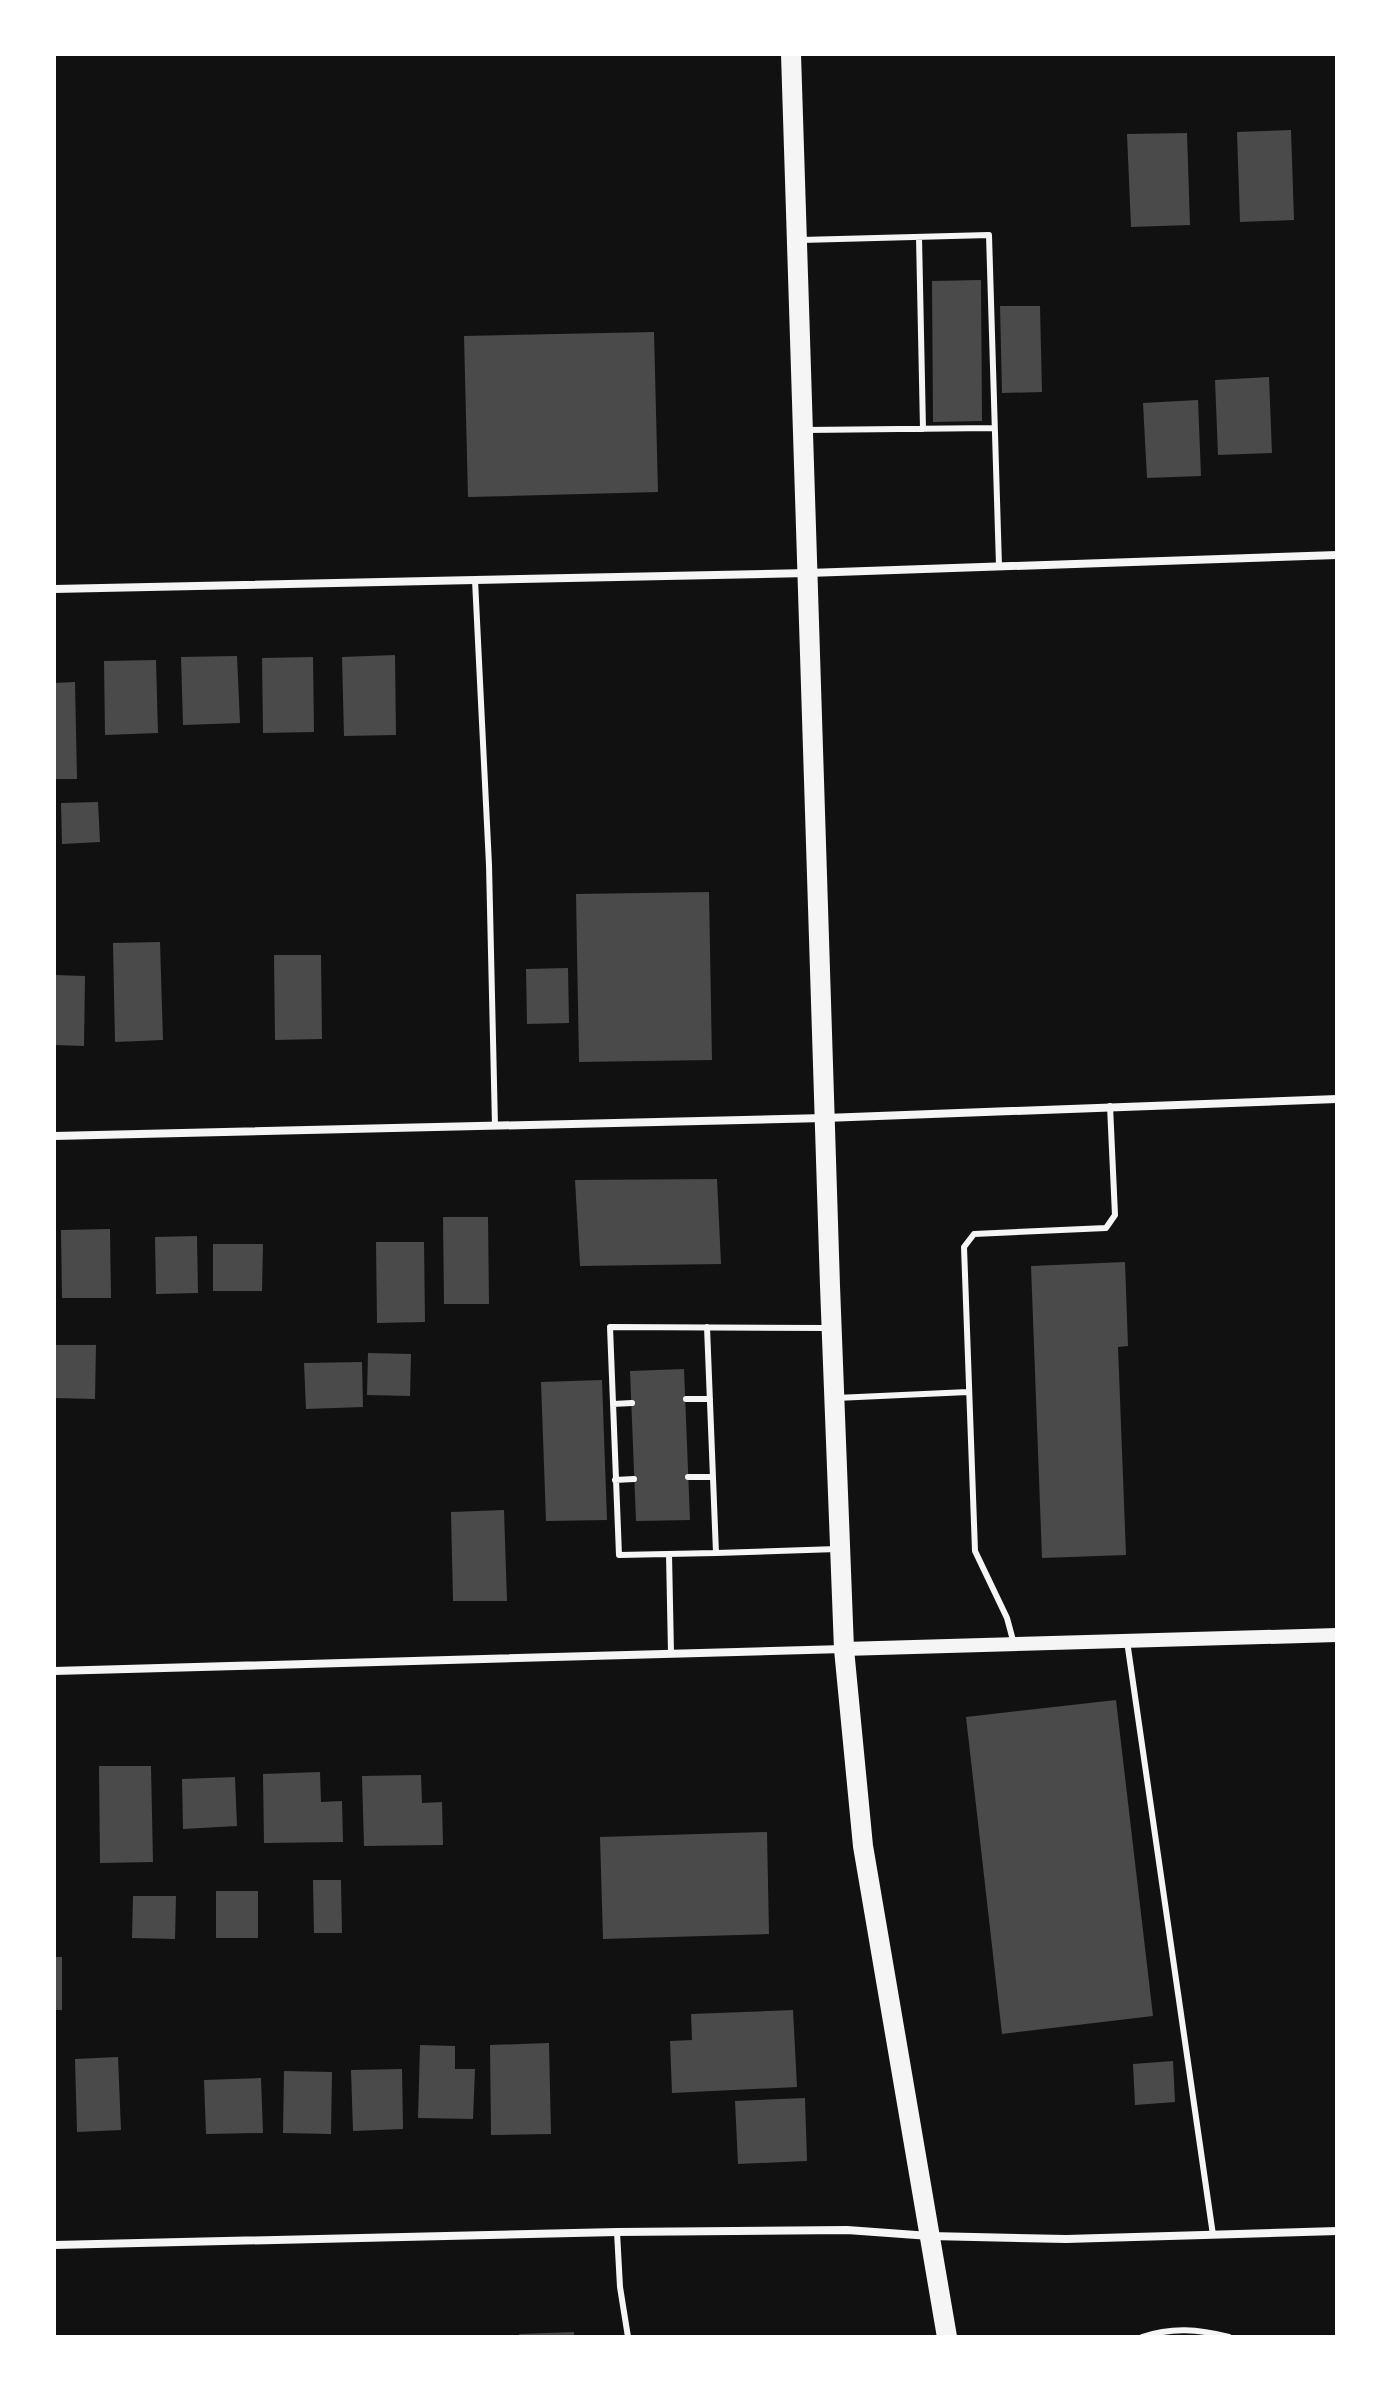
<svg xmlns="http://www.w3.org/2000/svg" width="1391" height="2391" viewBox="0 0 1391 2391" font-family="Karla,sans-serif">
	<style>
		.building { fill: #4a4a4a }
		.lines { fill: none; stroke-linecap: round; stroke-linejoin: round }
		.service { stroke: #f5f5f5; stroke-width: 6 }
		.minor { stroke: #f5f5f5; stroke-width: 8 }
		.tertiary { stroke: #f5f5f5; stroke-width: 14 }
		.primary { stroke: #f5f5f5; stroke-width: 20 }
	</style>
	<rect width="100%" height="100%" fill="#111"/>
	<path class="building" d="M 1291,130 L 1294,220 L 1240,222 L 1237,132 Z
		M 1187,133 L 1190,225 L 1131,227 L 1127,134 Z
		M 981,280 L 982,421 L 933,422 L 932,281 Z
		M 1000,306 L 1040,306 L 1042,392 L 1002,393 Z
		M 654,332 L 658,492 L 468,497 L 464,336 Z
		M 1269,377 L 1272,453 L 1218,455 L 1215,380 Z
		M 1198,400 L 1201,476 L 1147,478 L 1143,403 Z
		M 395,655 L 396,735 L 344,736 L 342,657 Z
		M 237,656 L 240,723 L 183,725 L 181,657 Z
		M 313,657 L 314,732 L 263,733 L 262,658 Z
		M 156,660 L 158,733 L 105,735 L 104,661 Z
		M 75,682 L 77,779 L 54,779 L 54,683 Z
		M 98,802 L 100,842 L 62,844 L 61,803 Z
		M 709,892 L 712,1060 L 579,1062 L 576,894 Z
		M 160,942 L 163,1040 L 115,1042 L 113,943 Z
		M 274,955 L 321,955 L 322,1039 L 275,1040 Z
		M 568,968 L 569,1023 L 527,1024 L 526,969 Z
		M 54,975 L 85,976 L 84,1046 L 54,1045 Z
		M 717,1179 L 721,1264 L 580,1266 L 575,1180 Z
		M 443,1217 L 488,1217 L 489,1304 L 444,1304 Z
		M 110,1229 L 111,1298 L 62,1298 L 61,1230 Z
		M 197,1236 L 198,1293 L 156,1294 L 155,1237 Z
		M 376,1242 L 424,1242 L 425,1322 L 377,1323 Z
		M 213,1244 L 263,1244 L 262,1291 L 213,1291 Z
		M 1125,1262 L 1128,1346 L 1118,1347 L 1126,1555 L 1042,1558 L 1031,1266 Z
		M 54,1345 L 96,1345 L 95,1399 L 54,1398 Z
		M 368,1353 L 411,1354 L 410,1396 L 367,1395 Z
		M 362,1362 L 363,1407 L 306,1409 L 304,1363 Z
		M 684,1369 L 690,1520 L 636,1521 L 630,1371 Z
		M 602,1380 L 607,1520 L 546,1521 L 541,1382 Z
		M 504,1510 L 507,1601 L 453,1601 L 451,1512 Z
		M 1116,1700 L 1153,2016 L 1002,2034 L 966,1717 Z
		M 99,1766 L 151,1766 L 153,1862 L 100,1863 Z
		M 320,1772 L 321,1802 L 342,1801 L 343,1842 L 264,1843 L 263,1774 Z
		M 421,1775 L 422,1803 L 442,1802 L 443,1845 L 364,1846 L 362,1776 Z
		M 235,1777 L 237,1826 L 183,1829 L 182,1779 Z
		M 767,1832 L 769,1934 L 603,1939 L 600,1837 Z
		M 313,1880 L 341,1880 L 342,1933 L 314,1933 Z
		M 216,1891 L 258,1891 L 258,1938 L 216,1938 Z
		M 133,1896 L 176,1896 L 175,1939 L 132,1938 Z
		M 54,1957 L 62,1957 L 62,2010 L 54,2010 Z
		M 793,2010 L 797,2087 L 672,2093 L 670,2041 L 692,2040 L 691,2014 Z
		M 549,2043 L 551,2134 L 491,2135 L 490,2045 Z
		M 420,2045 L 455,2046 L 455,2069 L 475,2069 L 473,2119 L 418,2118 Z
		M 118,2057 L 121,2130 L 77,2132 L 75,2059 Z
		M 1173,2061 L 1175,2102 L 1135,2105 L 1133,2064 Z
		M 402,2069 L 403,2129 L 353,2131 L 351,2070 Z
		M 284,2071 L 332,2072 L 331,2134 L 283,2133 Z
		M 261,2078 L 263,2133 L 206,2134 L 204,2080 Z
		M 805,2098 L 807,2161 L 738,2164 L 735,2101 Z
		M 574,2332 L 574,2337 L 519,2337 L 519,2334 Z"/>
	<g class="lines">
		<path class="service" d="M 919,237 L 923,429
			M 801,240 L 989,235 L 999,566
			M 806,430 L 994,428
			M 475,580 L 489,865 L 495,1126
			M 707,1327 L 716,1553 L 619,1555 L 610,1327 L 828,1328
			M 836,1398 L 968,1392
			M 686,1399 L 710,1399
			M 613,1404 L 632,1403
			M 688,1477 L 713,1477
			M 615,1480 L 634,1479
			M 716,1553 L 837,1549
			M 669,1554 L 671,1653
			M 1127,1641 L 1213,2235
			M 1014,1644 L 1007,1618 L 975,1551 L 964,1247 L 974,1234 L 1106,1228 L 1115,1215 L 1110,1106
			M 617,2232 L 620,2287 L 628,2337
			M 1142,2337 C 1172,2327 1198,2329 1229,2337"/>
		<path class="minor" d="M 54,589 L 808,573 L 1337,555
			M 54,1136 L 825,1118 L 1337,1099
			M 54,1671 L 844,1649
			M 54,2245 L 617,2232 L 847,2230 L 930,2236 L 1066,2239 L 1337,2231"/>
		<path class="tertiary" d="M 844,1649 L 1337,1635"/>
		<path class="primary" d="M 791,54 L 830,1286 L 844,1649 L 863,1846 L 947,2337"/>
	</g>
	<rect width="1391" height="2391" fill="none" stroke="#ffffff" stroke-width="112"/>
</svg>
